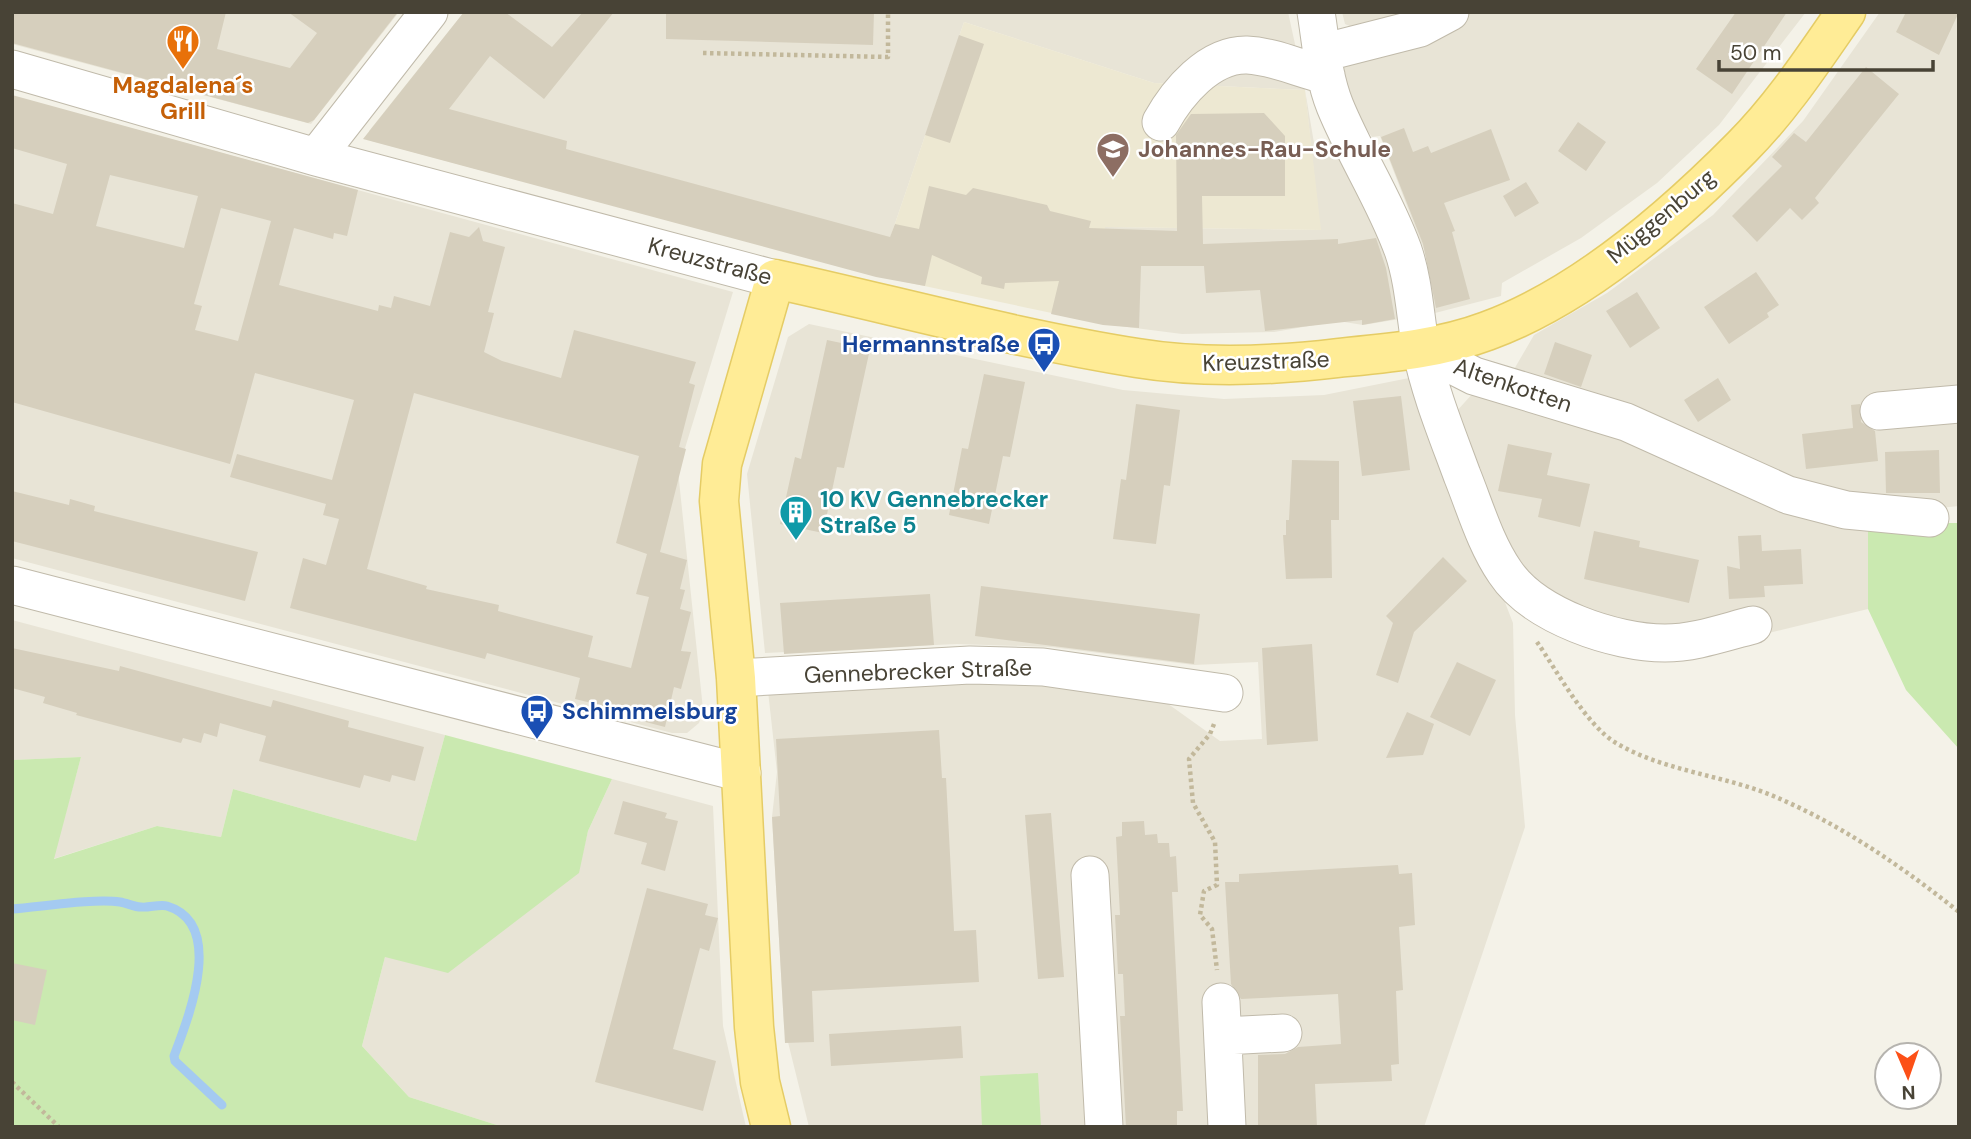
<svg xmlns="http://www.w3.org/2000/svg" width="1971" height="1139" viewBox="0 0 1971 1139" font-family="'DM Sans',sans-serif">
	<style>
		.residential { fill: #e8e4d6 }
		.education { fill: #ede8d2 }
		.green { fill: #cae9b0 }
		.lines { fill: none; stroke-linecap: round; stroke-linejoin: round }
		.stream { stroke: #a4caf1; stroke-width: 9 }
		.building { fill: #d6cfbd; fill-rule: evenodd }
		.minor-casing { stroke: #c0baaa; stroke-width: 39 }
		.major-casing { stroke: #e5cc65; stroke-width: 41 }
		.path { stroke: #c2b89b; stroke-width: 4.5; stroke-dasharray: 3.5 3.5; stroke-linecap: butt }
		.minor { stroke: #fff; stroke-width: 37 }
		.major { stroke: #ffec96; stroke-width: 38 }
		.labels { text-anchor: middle; stroke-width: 5; stroke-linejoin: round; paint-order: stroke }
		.food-label { font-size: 23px; font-weight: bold; fill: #c56008; stroke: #fff }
		.education-label { font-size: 23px; font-weight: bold; fill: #785e54; stroke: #fff; text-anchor: start }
		.street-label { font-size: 23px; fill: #484336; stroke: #fff }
		.transit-label { font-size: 23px; font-weight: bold; fill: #164399; stroke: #fff; text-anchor: end }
		.culture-label { font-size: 23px; font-weight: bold; fill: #0d838f; stroke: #fff; text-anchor: start }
	</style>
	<rect width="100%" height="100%" fill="#f4f2e8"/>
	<path class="residential" d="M 12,12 L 399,12 L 311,124 L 12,44 Z
		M 464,12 L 1288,12 L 1305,90 L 1314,143 L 1337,140 L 1382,233 L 1406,318 L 1363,325 L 1338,321 L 1274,332 L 1182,334 L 1104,324 L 1105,227 L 1320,230 L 1305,90 L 1154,83 L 964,22 L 877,276 L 372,141 L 369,131 Z
		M 1342,12 L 1420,12 L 1352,27 L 1345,24 Z
		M 1468,12 L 1806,12 L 1719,125 L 1657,183 L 1581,238 L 1502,283 L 1501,296 L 1435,313 L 1426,255 L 1380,136 L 1372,137 L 1348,103 L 1340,67 L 1353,65 L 1357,60 Z
		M 1880,12 L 1959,12 L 1959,506 L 1900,512 L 1780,481 L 1509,378 L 1534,335 L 1607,293 L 1713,215 L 1803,121 Z
		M 12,96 L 733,292 L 678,471 L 703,709 L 699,723 L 687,733 L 672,733 L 12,558 Z
		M 809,324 L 1123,390 L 1224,399 L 1324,395 L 1414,377 L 1447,453 L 1513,623 L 1515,715 L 1525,827 L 1424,1127 L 1246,1127 L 1242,1054 L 1246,1025 L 1212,1127 L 809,1127 L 784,1026 L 772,817 L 777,772 L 768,691 L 987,681 L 1157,696 L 1220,741 L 1262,739 L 1258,662 L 1194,665 L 1052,647 L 957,644 L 765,653 L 747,474 L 788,337 Z
		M 1474,392 L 1514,395 L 1868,523 L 1868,609 L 1756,636 L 1670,632 L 1576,612 L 1526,569 L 1492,517 L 1455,413 Z
		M 12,620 L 445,735 L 416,841 L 233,789 L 221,837 L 157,826 L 53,859 L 81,757 L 12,760 Z
		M 612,779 L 713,806 L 723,1026 L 746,1127 L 503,1127 L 409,1097 L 362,1046 L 385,957 L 578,873 L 588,831 Z"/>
	<path class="education" d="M 964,22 L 1154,83 L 1305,90 L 1321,230 L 1105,227 L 1104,324 L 877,276 Z"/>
	<path class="green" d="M 1868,523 L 1959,523 L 1959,749 L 1906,690 L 1868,609 Z
		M 445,735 L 612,779 L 588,831 L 579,873 L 448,973 L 385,957 L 362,1046 L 409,1097 L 503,1127 L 12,1127 L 12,760 L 81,757 L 54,859 L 157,826 L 221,837 L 233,789 L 416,841 Z
		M 1038,1073 L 1041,1127 L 982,1127 L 980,1076 Z"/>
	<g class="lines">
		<path class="stream" d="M 12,909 C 40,907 94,898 120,902 C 127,903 134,907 141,907 C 149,908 159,904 167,906 C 227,924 187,1021 174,1056 L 175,1061 L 222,1105"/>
	</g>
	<path class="building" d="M 12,12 L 226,12 L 217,49 L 290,68 L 317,33 L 288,12 L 398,12 L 314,120 L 308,123 L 12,43 Z
		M 464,12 L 505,12 L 552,47 L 583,12 L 614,12 L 544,99 L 490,56 L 449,109 L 567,141 L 566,149 L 890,237 L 895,224 L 919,229 L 929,186 L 966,195 L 973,188 L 1047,205 L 1050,211 L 1091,221 L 1089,228 L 1177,231 L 1176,135 L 1191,114 L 1264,113 L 1285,136 L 1285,196 L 1202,196 L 1203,244 L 1338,239 L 1338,244 L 1376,238 L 1386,268 L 1395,319 L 1362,325 L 1362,320 L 1265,331 L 1260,290 L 1206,293 L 1204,266 L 1141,266 L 1139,328 L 1103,325 L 1051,314 L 1059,281 L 1005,283 L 1004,289 L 981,284 L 982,277 L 932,255 L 925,286 L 876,277 L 363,139 Z
		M 666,12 L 874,12 L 873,45 L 666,39 Z
		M 1736,12 L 1787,12 L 1732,94 L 1696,69 Z
		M 1906,12 L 1959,12 L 1939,55 L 1896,32 Z
		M 959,35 L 984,44 L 950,143 L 925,135 Z
		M 1866,67 L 1899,94 L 1815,198 L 1819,203 L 1802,220 L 1790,208 L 1757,242 L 1732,216 L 1782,166 L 1772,157 L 1794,133 L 1806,142 Z
		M 12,95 L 358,190 L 347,236 L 334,233 L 333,239 L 294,228 L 279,285 L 378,311 L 379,305 L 391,308 L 394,296 L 430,306 L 450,232 L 469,237 L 479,227 L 483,241 L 505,247 L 488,312 L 494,313 L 484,352 L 502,361 L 561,378 L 574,330 L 696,362 L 689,383 L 695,385 L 679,447 L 686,449 L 660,552 L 687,560 L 680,589 L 685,590 L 680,609 L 691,612 L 681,651 L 691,652 L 681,689 L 674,687 L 665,727 L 611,713 L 612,708 L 575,699 L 580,678 L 487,653 L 485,659 L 290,608 L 303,558 L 326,565 L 339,519 L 323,515 L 326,504 L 230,477 L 237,454 L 332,480 L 354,400 L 255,373 L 230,464 L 12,402 L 12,203 L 53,214 L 67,164 L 12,148 ZM 110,175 L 198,196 L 184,248 L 96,226 ZM 221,208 L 271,221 L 238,341 L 195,330 L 202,306 L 194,304 ZM 414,393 L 639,456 L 616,543 L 647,554 L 636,594 L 649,597 L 631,668 L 588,657 L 593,636 L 498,611 L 499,605 L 426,589 L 427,586 L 367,569 Z
		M 1578,122 L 1606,142 L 1586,171 L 1558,151 Z
		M 1404,128 L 1413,152 L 1428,146 L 1431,153 L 1491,129 L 1510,180 L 1444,203 L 1455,231 L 1452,232 L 1470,299 L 1436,308 L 1423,244 L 1381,137 Z
		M 1526,182 L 1539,203 L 1515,217 L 1503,196 Z
		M 1756,272 L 1779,305 L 1767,313 L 1769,317 L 1729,344 L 1704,307 Z
		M 1637,292 L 1660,328 L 1630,348 L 1606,311 Z
		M 827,340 L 870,349 L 844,468 L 837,467 L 823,533 L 780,524 L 795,457 L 801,459 Z
		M 1555,342 L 1592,355 L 1581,387 L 1544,374 Z
		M 984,374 L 1025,382 L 1010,457 L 1003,456 L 989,524 L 949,515 L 962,448 L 968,449 Z
		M 1718,378 L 1731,400 L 1698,422 L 1684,400 Z
		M 1401,396 L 1410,470 L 1362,476 L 1353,401 Z
		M 1136,404 L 1180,410 L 1170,486 L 1164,485 L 1156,544 L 1113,539 L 1121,479 L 1126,480 Z
		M 1860,404 L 1861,422 L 1875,431 L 1878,461 L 1806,469 L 1802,434 L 1853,428 L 1851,405 Z
		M 1508,444 L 1552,453 L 1547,475 L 1590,484 L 1580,527 L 1538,517 L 1542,499 L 1498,491 Z
		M 1939,450 L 1940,493 L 1886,493 L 1885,452 Z
		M 1292,460 L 1339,461 L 1339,520 L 1331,520 L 1332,578 L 1286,579 L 1283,535 L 1286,535 L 1286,520 L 1289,520 Z
		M 12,491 L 69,505 L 70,499 L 95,506 L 94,511 L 258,552 L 245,601 L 12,541 Z
		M 1594,531 L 1640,541 L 1639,547 L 1699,560 L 1689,603 L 1584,579 Z
		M 1761,535 L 1762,551 L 1801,549 L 1803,584 L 1764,586 L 1765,597 L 1729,599 L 1727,566 L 1740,569 L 1738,536 Z
		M 1443,557 L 1467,581 L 1414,632 L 1398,683 L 1376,675 L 1393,623 L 1386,616 Z
		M 981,586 L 1200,614 L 1194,664 L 975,636 Z
		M 930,594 L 934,645 L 784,654 L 780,603 Z
		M 1312,644 L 1318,741 L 1267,745 L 1262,648 Z
		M 12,648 L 119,671 L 120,666 L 271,707 L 273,700 L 349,721 L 348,727 L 424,747 L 415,781 L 392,775 L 390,782 L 364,775 L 360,788 L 259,761 L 266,736 L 220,723 L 217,737 L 204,733 L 201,743 L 183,738 L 181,743 L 76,715 L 77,713 L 43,703 L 45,697 L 12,688 Z
		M 1457,662 L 1496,680 L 1470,736 L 1430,717 Z
		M 1407,712 L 1434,724 L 1423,755 L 1386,758 Z
		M 939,730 L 942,778 L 946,778 L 954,931 L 976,930 L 979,982 L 812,991 L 814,1042 L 785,1043 L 772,817 L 780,816 L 776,739 Z
		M 623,801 L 667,813 L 665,818 L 678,821 L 665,871 L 641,864 L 647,843 L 614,834 Z
		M 1051,813 L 1064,977 L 1038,979 L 1025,815 Z
		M 1144,821 L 1145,835 L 1157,834 L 1158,843 L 1169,843 L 1170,857 L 1176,856 L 1178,892 L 1172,892 L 1183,1111 L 1177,1111 L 1177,1126 L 1126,1127 L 1120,1016 L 1125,1016 L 1123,974 L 1118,974 L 1115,915 L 1120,915 L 1116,837 L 1122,836 L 1122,822 Z
		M 1398,865 L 1399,874 L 1412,873 L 1415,925 L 1399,927 L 1403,990 L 1396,991 L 1399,1064 L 1391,1065 L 1392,1081 L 1315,1084 L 1317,1127 L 1258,1127 L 1258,1055 L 1285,1054 L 1298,1047 L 1341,1044 L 1338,994 L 1241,999 L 1231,984 L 1225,882 L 1239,882 L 1239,874 Z
		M 647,888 L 708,904 L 705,915 L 718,918 L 709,951 L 700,948 L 673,1049 L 716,1061 L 703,1111 L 595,1082 Z
		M 12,963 L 47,970 L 35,1025 L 12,1020 Z
		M 961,1026 L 963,1058 L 831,1066 L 829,1034 Z"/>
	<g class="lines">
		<defs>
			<path id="minor" d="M 1316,12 C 1321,43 1323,76 1335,106 C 1355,155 1385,200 1403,250 C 1414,282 1415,316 1421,349 C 1430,393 1447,434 1462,475 C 1475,507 1485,543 1505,572 C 1534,616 1615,643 1665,643 C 1695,643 1725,632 1753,625
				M 1322,53 L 1420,28 L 1450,12
				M 12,69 L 316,157 L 775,279
				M 1161,122 C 1177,93 1209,54 1247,55 C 1273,56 1300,69 1326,75
				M 316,157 L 429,12
				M 1421,349 L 1474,376 L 1626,422 L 1788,495 L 1846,510 L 1930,518
				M 1879,411 L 1959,404
				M 12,585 L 742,773
				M 736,678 L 970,665 L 1043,667 L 1224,693
				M 1090,875 L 1104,1127
				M 1221,1002 L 1227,1127
				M 1224,1036 L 1283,1033"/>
			<path id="major" d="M 771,1127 L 760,1082 L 754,1027 L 736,678 L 719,501 L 722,464 L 775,279 C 894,305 1016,339 1137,358 C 1204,369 1271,366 1338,358 C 1388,353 1439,349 1487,331 C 1580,297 1673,217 1742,147 C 1782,107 1814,58 1846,12"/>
		</defs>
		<use href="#minor" class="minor-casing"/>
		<use href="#major" class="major-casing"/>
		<path class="path" d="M 703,53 L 888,57 L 888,12
			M 1537,642 C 1557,671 1586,725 1616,743 C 1665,772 1726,775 1778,798 C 1843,826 1904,868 1959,912
			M 1214,724 L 1210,734 L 1189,759 L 1193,803 L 1215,842 L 1217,885 L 1204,891 L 1200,915 L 1212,929 L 1217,970
			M 12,1082 L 59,1127"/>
		<use href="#minor" class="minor"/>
		<use href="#major" class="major"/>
	</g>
	<defs>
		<symbol id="restaurant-pin" viewBox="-11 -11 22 30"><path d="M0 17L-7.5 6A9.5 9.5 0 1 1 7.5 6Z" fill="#e8710a" stroke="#fff"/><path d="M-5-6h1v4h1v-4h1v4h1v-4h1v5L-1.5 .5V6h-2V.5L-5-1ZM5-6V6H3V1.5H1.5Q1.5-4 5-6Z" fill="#fff"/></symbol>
		<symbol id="school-pin" viewBox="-11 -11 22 30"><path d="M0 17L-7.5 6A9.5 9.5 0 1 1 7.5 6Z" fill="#8d6e63" stroke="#fff"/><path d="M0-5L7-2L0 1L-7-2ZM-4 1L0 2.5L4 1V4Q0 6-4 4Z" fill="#fff"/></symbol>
		<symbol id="bus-pin" viewBox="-11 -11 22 30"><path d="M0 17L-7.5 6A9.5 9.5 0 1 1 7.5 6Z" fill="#1a4fb4" stroke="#fff"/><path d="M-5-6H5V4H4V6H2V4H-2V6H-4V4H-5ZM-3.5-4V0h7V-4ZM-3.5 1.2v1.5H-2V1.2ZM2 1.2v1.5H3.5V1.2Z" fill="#fff"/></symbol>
		<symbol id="building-pin" viewBox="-11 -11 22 30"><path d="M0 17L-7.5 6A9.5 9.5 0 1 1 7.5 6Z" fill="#0f9aa8" stroke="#fff"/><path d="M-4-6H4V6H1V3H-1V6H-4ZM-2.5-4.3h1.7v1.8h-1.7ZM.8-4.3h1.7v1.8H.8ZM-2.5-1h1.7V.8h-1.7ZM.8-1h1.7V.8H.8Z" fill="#fff"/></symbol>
	</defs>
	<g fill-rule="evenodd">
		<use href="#restaurant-pin" x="164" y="22" width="38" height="52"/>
		<use href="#school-pin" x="1094" y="130" width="38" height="52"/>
		<use href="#bus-pin" x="1025" y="325" width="38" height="52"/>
		<use href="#building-pin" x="777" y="493" width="38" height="52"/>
		<use href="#bus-pin" x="518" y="692" width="38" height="52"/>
	</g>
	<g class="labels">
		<g class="food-label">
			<text x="183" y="93">Magdalena´s<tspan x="183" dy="26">Grill</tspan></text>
		</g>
		<g class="education-label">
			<text x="1138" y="157">Johannes-Rau-Schule</text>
		</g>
		<g class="street-label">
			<text transform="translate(1661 216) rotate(-40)" y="8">Müggenburg</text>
			<text transform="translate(710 261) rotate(15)" y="8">Kreuzstraße</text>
			<text transform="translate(1266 361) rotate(-2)" y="8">Kreuzstraße</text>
			<text transform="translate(1513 385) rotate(19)" y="8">Altenkotten</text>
			<text transform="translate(918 671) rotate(-2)" y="8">Gennebrecker Straße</text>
		</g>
		<g class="transit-label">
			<text x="1020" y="352">Hermannstraße</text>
			<text x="562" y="719" text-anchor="start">Schimmelsburg</text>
		</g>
		<g class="culture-label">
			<text x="820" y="507">10 KV Gennebrecker<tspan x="820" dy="26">Straße 5</tspan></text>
		</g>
	</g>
	<rect width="1971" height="1139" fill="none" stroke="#484336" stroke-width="28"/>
	<g transform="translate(1908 1076) rotate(178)"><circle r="33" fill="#ffffff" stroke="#b6b4af" stroke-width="2"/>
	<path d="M0-5L12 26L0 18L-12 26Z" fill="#fc5017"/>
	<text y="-10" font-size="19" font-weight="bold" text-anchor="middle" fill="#484336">N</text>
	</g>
	<path d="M1719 60v10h214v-10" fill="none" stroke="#484336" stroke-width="3.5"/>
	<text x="1730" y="60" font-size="21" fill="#484336" stroke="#ffffff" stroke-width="5" paint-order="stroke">50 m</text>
</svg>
